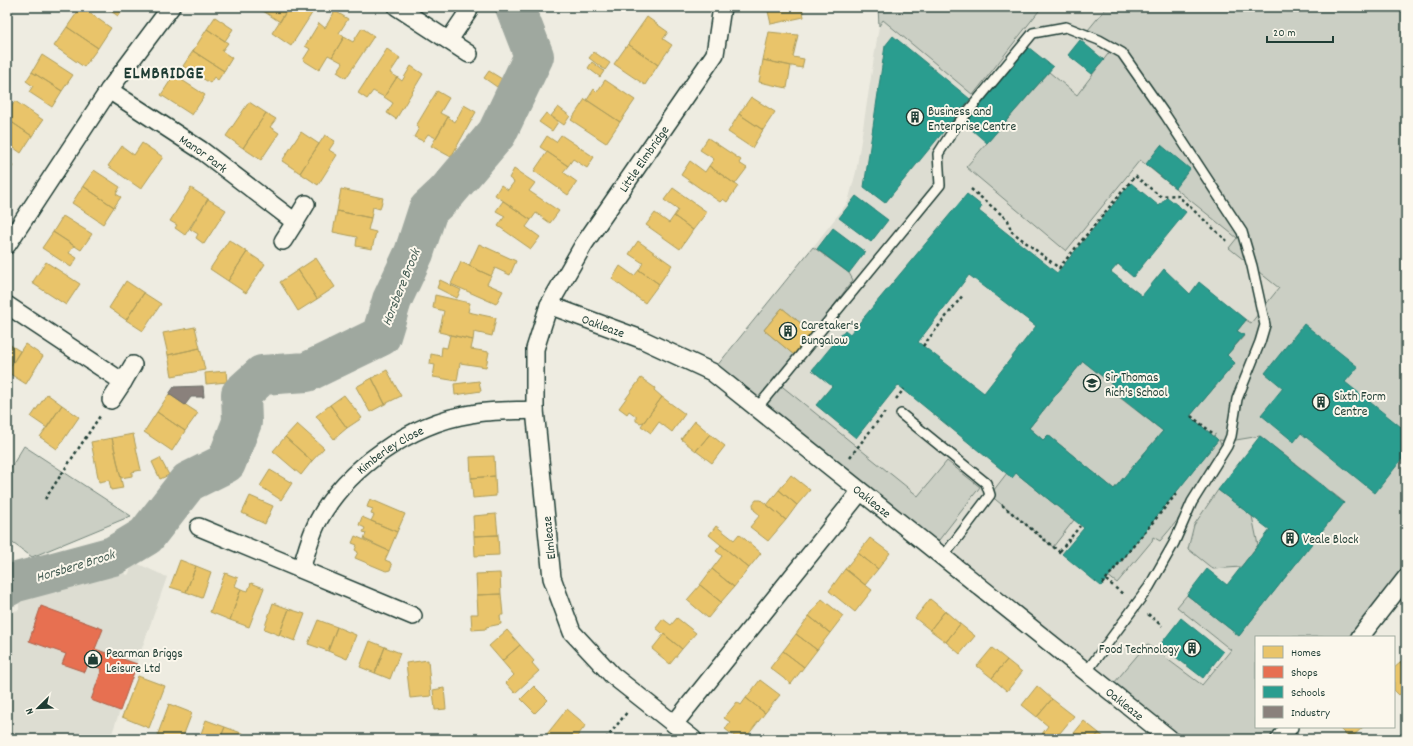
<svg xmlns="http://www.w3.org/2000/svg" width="1413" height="746" viewBox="0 0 1413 746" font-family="Dekko,sans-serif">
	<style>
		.built { fill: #ddddd2 }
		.green { fill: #cbcfc4; stroke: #75867c }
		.homes { fill: #e9c46a; stroke: #ac9c5a }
		.shops { fill: #e76f51; stroke: #ab6048 }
		.schools { fill: #2a9d8f; stroke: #278074; fill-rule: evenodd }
		.industry { fill: #8a817c; stroke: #6a6d66 }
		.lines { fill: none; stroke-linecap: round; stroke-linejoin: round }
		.river { stroke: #9fa89f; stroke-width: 40 }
		.service-casing { stroke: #1f3d34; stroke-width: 12 }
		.minor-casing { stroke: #1f3d34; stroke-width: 20 }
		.path { stroke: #1f3d34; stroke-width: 2.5; stroke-dasharray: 3 3; stroke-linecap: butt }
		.service { stroke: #fbf7ec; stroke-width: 9 }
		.minor { stroke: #fbf7ec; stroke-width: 17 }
		.labels { text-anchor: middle; stroke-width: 4; stroke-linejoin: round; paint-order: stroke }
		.poi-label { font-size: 13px; fill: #1f3d34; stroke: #fbf7ec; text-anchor: start }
		.street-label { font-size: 13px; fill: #1f3d34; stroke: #fbf7ec }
		.water-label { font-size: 14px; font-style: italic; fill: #455d54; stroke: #fbf7ec }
		.district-label { font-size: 17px; font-weight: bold; letter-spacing: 1px; fill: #1f3d34; stroke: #fbf7ec }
	</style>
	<rect width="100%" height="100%" fill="#eeece1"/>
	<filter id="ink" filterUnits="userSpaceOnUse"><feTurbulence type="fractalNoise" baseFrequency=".025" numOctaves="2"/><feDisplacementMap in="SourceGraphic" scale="8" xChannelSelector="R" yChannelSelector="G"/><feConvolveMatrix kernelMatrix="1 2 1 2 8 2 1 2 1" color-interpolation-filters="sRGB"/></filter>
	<g filter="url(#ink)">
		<path class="built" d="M 893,7 L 1406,7 L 1406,578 L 1256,637 L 1256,727 L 1170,739 L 757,408 L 798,358 L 794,355 L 813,333 L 849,273 L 813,247 L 848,202 L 856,172 L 879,26 Z
			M 134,562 L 167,577 L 110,739 L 7,739 L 7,612 L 19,610 L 19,587 L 100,564 L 128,575 Z"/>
		<path class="green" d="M 878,7 L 1042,7 L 973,95 L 883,20 L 879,26 Z
			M 1107,7 L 1406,7 L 1406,578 L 1360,637 L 1256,637 L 1256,727 L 1289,727 L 1280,739 L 1170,739 L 1109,689 L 1147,644 L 1202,685 L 1231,650 L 1177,607 L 1187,595 L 1239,636 L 1344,502 L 1260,436 L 1230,441 L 1219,440 L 1224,451 C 1204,483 1185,513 1160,541 L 1153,537 L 1152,541 L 1117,583 L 1108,576 L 1218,440 L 1190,416 L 1235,363 L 1227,355 L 1244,336 L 1237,331 L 1246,320 L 1251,323 L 1279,288 L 1229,248 L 1237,238 L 1140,160 L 1066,251 L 966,167 L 1049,72 L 1077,95 L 1111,50 L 1088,30 Z
			M 813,247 L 849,273 L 853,280 L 813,333 L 782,308 L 764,330 L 798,358 L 778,383 L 918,496 L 947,461 L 980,487 L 932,549 L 712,372 Z
			M 1083,361 L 1113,385 L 1110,390 L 1163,431 L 1114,489 L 1048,435 L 1043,440 L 1029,428 Z
			M 24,446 L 131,516 L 32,557 L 7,539 L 7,474 Z
			M 1007,473 L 1016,473 L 1074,520 L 1053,547 L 990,495 Z
			M 1218,490 L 1252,516 L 1258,545 L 1241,567 L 1213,569 L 1188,549 L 1194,525 Z"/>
		<path class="homes" d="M 81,7 L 111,28 L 98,48 L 67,27 Z
			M 105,7 L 124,7 L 118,16 Z
			M 261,7 L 289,7 L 280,22 L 260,9 Z
			M 289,7 L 316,7 L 291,46 L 272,33 Z
			M 767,7 L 802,7 L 804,17 L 771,24 Z
			M 335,11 L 348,19 L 339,33 L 344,37 L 332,57 L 328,55 L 319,70 L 303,60 L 310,49 L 305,46 L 319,23 L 325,28 Z
			M 215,17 L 233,29 L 225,41 L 207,29 Z
			M 647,17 L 668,32 L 663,39 L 672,45 L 658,65 L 628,44 Z
			M 67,27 L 98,48 L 84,67 L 54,46 Z
			M 362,28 L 374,36 L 346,78 L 337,72 L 343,63 L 332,57 L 344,37 L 353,42 Z
			M 207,29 L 228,43 L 222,51 L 232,58 L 224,71 L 193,51 Z
			M 769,32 L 798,35 L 793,57 L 804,59 L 802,68 L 763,60 Z
			M 628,44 L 658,65 L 645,85 L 614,64 Z
			M 387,49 L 400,58 L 390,73 L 397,77 L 384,97 L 373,91 L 367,99 L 358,93 Z
			M 193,51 L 224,71 L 218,80 L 214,77 L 210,83 L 183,66 Z
			M 594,52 L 610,63 L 605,70 L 589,58 Z
			M 42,55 L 73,75 L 62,91 L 32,72 Z
			M 763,60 L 791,66 L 787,88 L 759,82 Z
			M 592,62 L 604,71 L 600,77 L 588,68 Z
			M 411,66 L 423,74 L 396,119 L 387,113 L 393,103 L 384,97 L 397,77 L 402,81 Z
			M 489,71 L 502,79 L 497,87 L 484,78 Z
			M 32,72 L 62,91 L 52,107 L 29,92 L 33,86 L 26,81 Z
			M 174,75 L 205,95 L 192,115 L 161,95 Z
			M 605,80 L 635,100 L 620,122 L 587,100 L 594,89 L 597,92 Z
			M 437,91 L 449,98 L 440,113 L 448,117 L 436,138 L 428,134 L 423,141 L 414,137 L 419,128 L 416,126 Z
			M 751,97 L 775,112 L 763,130 L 739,114 Z
			M 585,99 L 620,122 L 606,143 L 571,120 Z
			M 15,101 L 43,120 L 32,136 L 7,119 L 7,114 Z
			M 249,102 L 266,113 L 243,148 L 226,136 Z
			M 464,105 L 476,112 L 451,157 L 431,146 L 448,117 L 455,122 Z
			M 558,107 L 570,116 L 564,125 L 551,116 Z
			M 266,113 L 276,119 L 270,127 L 279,133 L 261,160 L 243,148 Z
			M 546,113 L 558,122 L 552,131 L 539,122 Z
			M 739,114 L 763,130 L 752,148 L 728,132 Z
			M 7,119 L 32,136 L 21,153 L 7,143 Z
			M 301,132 L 319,144 L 300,173 L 282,161 Z
			M 325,135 L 335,141 L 329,150 L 337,155 L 318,185 L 300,173 Z
			M 561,135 L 594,157 L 587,168 L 573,159 L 568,166 L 540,147 L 547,136 L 556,142 Z
			M 708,138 L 741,160 L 739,163 L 747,168 L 735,184 L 709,166 L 714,159 L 700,150 Z
			M 142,143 L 163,157 L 141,189 L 108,166 L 122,146 L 134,155 Z
			M 547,152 L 568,166 L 563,172 L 577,182 L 568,195 L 534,171 Z
			M 690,161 L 705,172 L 709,166 L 738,186 L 727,202 L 723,199 L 720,202 L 681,175 Z
			M 7,162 L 13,166 L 7,174 Z
			M 514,169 L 535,183 L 529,191 L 559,211 L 550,223 L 536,213 L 531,220 L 495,195 L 501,185 L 508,190 L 514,182 L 509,178 Z
			M 94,170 L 120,187 L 116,194 L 121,197 L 114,207 L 83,186 Z
			M 83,186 L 114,207 L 103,224 L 72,203 Z
			M 191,188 L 208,199 L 185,235 L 175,228 L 177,225 L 170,221 Z
			M 673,188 L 707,212 L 693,230 L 674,216 L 678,210 L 664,200 Z
			M 341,189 L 383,198 L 380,209 L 373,207 L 371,218 L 337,211 Z
			M 208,199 L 226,210 L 204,244 L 196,238 L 198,234 L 190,229 Z
			M 503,201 L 531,220 L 526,227 L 540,237 L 531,249 L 498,226 L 505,216 L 496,211 Z
			M 337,211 L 371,218 L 368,230 L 376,232 L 372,249 L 356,246 L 357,237 L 333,232 Z
			M 655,213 L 669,223 L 674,216 L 693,230 L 680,249 L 646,225 Z
			M 63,216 L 92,234 L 81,250 L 53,232 Z
			M 53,232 L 74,246 L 69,253 L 77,258 L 71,267 L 42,248 Z
			M 229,240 L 247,252 L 228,281 L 210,269 Z
			M 638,241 L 672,265 L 659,284 L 639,270 L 643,263 L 629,254 Z
			M 479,244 L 516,261 L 510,275 L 495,268 L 491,276 L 469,266 Z
			M 247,252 L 265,264 L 246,293 L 228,281 Z
			M 316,258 L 335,287 L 317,299 L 298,270 Z
			M 46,262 L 80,284 L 66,305 L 32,283 Z
			M 461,262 L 491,276 L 487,284 L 503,291 L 496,304 L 451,284 Z
			M 620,266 L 634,276 L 639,270 L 659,284 L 645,303 L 612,279 Z
			M 298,270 L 317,299 L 298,311 L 280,282 Z
			M 440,280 L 461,290 L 457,298 L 437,288 Z
			M 126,281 L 144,293 L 126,320 L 109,308 Z
			M 144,293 L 161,304 L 143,331 L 126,320 Z
			M 435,295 L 470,303 L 468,312 L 496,318 L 492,336 L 474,332 L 473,340 L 439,332 L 444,311 L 433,308 Z
			M 782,308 L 813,333 L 794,355 L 764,330 Z
			M 195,327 L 200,348 L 168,355 L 163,333 Z
			M 450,335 L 473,340 L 471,349 L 489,352 L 486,367 L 460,363 L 457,381 L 433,377 L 435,365 L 430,364 L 431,354 L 441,356 L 442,347 L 447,348 Z
			M 7,343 L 20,351 L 7,372 Z
			M 25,344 L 43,356 L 26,384 L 7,372 Z
			M 200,348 L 205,370 L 172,376 L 168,355 Z
			M 387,370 L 401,396 L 385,404 L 372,378 Z
			M 226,371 L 227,382 L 206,384 L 205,373 Z
			M 372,378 L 385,404 L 370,412 L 356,387 Z
			M 641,378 L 655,388 L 654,390 L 662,397 L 644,422 L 640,423 L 636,421 L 636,416 L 629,411 L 627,414 L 619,408 Z
			M 479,381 L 481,391 L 455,395 L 454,384 Z
			M 47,394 L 62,405 L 47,428 L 31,417 Z
			M 169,394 L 198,413 L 185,431 L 157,412 Z
			M 344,395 L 362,418 L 347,428 L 330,405 Z
			M 662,397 L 685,414 L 672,432 L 659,422 L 651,433 L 641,426 Z
			M 62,405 L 79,417 L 57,449 L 40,437 Z
			M 330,405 L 347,428 L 334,439 L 316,416 Z
			M 157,412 L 185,431 L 172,451 L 144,432 Z
			M 695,421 L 710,434 L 696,451 L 681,439 Z
			M 297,424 L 324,448 L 312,461 L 285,437 Z
			M 133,434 L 141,470 L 132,472 L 132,476 L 121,478 L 112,438 Z
			M 710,434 L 725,446 L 712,463 L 696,451 Z
			M 285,437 L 312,461 L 301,475 L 273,451 Z
			M 112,438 L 123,488 L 111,490 L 109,480 L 99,482 L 91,442 Z
			M 494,456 L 495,476 L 471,478 L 470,457 Z
			M 160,458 L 169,475 L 160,479 L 152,462 Z
			M 270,470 L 292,483 L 281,500 L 260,486 Z
			M 791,475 L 810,490 L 797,505 L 779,490 Z
			M 495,476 L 496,496 L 473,498 L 471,478 Z
			M 779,490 L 797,505 L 786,520 L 767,505 Z
			M 250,496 L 273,506 L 265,524 L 242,513 Z
			M 370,499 L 405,514 L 397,532 L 371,521 L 374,515 L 371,514 L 373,509 L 367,507 Z
			M 756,500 L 761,500 L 786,520 L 768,541 L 750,527 L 760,515 L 754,510 L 753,504 Z
			M 496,514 L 498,535 L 474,536 L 473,516 Z
			M 362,517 L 397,532 L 389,551 L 364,539 L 366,533 L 363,532 L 365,528 L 359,525 Z
			M 716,526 L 734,540 L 739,534 L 761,553 L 749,568 L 709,535 Z
			M 498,535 L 499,555 L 475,556 L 474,536 Z
			M 355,536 L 389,551 L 385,560 L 390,562 L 392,566 L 390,570 L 386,571 L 355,558 L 358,552 L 355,550 L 357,545 L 352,543 Z
			M 870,538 L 890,553 L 878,569 L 858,553 Z
			M 721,545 L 749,568 L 734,587 L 712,569 L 722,556 L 716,551 Z
			M 858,553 L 878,569 L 865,585 L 845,569 Z
			M 180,560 L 196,566 L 186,592 L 170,587 Z
			M 196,566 L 211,572 L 202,598 L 186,592 Z
			M 712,569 L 734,587 L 721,602 L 700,585 Z
			M 845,569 L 872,590 L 855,612 L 829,591 Z
			M 225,573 L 238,578 L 235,586 L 241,589 L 230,620 L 210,612 Z
			M 500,573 L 501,594 L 477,595 L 476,574 Z
			M 251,583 L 264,588 L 249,627 L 230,620 L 241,589 L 248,591 Z
			M 700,585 L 721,602 L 708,618 L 687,600 Z
			M 501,594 L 503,615 L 500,615 L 501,624 L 486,627 L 486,629 L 472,630 L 471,614 L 478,614 L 477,595 Z
			M 822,599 L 843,616 L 830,633 L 809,616 Z
			M 930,599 L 945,611 L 930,630 L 915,618 Z
			M 273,603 L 289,609 L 279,635 L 264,629 Z
			M 289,609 L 305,614 L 295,641 L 279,635 Z
			M 945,611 L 960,624 L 946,642 L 930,630 Z
			M 809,616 L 830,633 L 817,650 L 796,634 Z
			M 677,618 L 696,633 L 682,649 L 656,628 L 663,619 L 671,625 Z
			M 318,620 L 337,627 L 328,651 L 308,644 Z
			M 960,624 L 975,636 L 960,654 L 946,642 Z
			M 337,627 L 356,635 L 347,659 L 328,651 Z
			M 507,630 L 520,645 L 502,661 L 489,646 Z
			M 664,634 L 682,649 L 670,664 L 652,649 Z
			M 796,634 L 817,650 L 804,667 L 783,651 Z
			M 370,641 L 385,647 L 375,673 L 360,667 Z
			M 520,645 L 534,661 L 532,663 L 539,671 L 515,693 L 506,683 L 514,675 L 502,661 Z
			M 385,647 L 400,653 L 390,679 L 375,673 Z
			M 992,648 L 1007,660 L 992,678 L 977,666 Z
			M 783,651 L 804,667 L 791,684 L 770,668 Z
			M 1406,657 L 1406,670 L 1400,663 Z
			M 428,660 L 431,696 L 410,698 L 406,663 Z
			M 1007,660 L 1022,672 L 1007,691 L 992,678 Z
			M 1400,663 L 1406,670 L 1406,689 L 1399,695 L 1394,690 L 1394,668 Z
			M 138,676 L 165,686 L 149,728 L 122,717 Z
			M 760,680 L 780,695 L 765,713 L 746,698 Z
			M 534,686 L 548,700 L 535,713 L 521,699 Z
			M 1037,686 L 1052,699 L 1037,717 L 1022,705 Z
			M 444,688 L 446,709 L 435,710 L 433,690 Z
			M 746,698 L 765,713 L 745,739 L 738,739 L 725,729 L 730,722 L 724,718 L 737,702 L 741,705 Z
			M 1052,699 L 1074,716 L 1055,739 L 1048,739 L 1042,734 L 1048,726 L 1037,717 Z
			M 169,704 L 192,713 L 182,739 L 156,739 Z
			M 567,709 L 586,725 L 575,739 L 543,739 Z
			M 206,720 L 225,727 L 220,739 L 199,739 Z
			M 1084,721 L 1099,733 L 1094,739 L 1069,739 Z
			M 225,727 L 244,734 L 242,739 L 220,739 Z
			M 1338,727 L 1363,727 L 1350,739 Z
			M 1099,733 L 1106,739 L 1094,739 Z"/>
		<path class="shops" d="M 41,606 L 103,629 L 95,649 L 137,664 L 120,711 L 91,700 L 102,669 L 88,664 L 85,672 L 62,664 L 66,654 L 29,641 Z"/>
		<path class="schools" d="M 893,36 L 970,99 L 885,203 L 864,187 L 885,46 Z
			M 1080,40 L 1104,60 L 1092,74 L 1068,55 Z
			M 1028,47 L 1053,67 L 987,143 L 964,123 Z
			M 1161,145 L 1190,169 L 1175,188 L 1146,164 Z
			M 1131,183 L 1159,206 L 1167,197 L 1186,212 L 1133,277 L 1118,264 L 1111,272 L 1142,296 L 1164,269 L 1190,294 L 1199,282 L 1246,320 L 1237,331 L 1244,335 L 1227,355 L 1235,363 L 1190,416 L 1218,440 L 1101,586 L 1062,554 L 1084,528 L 1016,473 L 1012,478 L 898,385 L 856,438 L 816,405 L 832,386 L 812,370 L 845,330 L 850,334 L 967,194 L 982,206 L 979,211 L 1057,273 ZM 969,275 L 1036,326 L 984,393 L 918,342 ZM 1083,361 L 1113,385 L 1110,389 L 1163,431 L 1114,489 L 1048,435 L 1043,440 L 1029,428 Z
			M 856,196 L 888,220 L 871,242 L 839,218 Z
			M 833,228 L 865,252 L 849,273 L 817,249 Z
			M 1304,324 L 1358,367 L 1345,382 L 1406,431 L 1406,454 L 1375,493 L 1301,433 L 1294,442 L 1261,415 L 1283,388 L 1265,373 Z
			M 1260,436 L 1344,503 L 1239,636 L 1187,595 L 1207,569 L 1227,585 L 1270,530 L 1218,490 Z
			M 1181,618 L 1223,652 L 1203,678 L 1160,645 Z"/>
		<path class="industry" d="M 203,386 L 204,397 L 191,397 L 185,405 L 169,394 L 174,387 Z"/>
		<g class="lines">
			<path class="river" d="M 7,587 L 13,583 L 113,556 L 146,536 L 188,482 L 226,463 L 242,422 L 241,394 L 262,375 L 307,372 L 381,336 L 392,300 L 414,253 L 428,210 L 447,192 L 497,133 L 534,56 L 515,7"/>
			<defs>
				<path id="service" d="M 757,408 L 940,185 L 938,154 L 956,126 L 1033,33 L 1066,27 L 1099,40 L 1122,53 L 1166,116 L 1242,232 L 1252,266 L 1265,325 L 1260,342 L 1237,399 L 1231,436 L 1227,446 L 1192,502 L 1174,543 L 1149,587 L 1087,671
					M 901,414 L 986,483 L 990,495 L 943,557"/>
				<g id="minor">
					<path d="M 397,7 L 469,54"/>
					<path d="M 449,40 L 468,12"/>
					<path id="s1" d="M 109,90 L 201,150 L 295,222 L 306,204"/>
					<path d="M 283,241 L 295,222"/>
					<path d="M 7,245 L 109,90 L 171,7"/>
					<path d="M 7,305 L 123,382 L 133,365"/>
					<path id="s2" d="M 549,305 L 641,339 L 712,372 L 1170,739"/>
					<path d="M 111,400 L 123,382"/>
					<path d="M 199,527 L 413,616"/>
					<path id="s3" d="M 301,569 C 306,554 310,537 317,523 C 345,469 411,423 471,414 C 492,410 515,411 535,410"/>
					<path d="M 1360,637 L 1406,578"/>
					<path d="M 674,724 L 860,492"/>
					<path id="s4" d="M 693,739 L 612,675 L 572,632 L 552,578 L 535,410 L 535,349 L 549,305 L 584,244 L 715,54 L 722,7"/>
					<path d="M 1280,739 L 1289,727"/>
				</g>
			</defs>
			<use href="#service" class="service-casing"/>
			<use href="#minor" class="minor-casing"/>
			<path class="path" d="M 971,189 L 1008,220 L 1011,231 L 1059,268 L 1135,176 L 1160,196 L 1177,195 L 1227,241
				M 923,346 L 963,295
				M 896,399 L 904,389
				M 1191,416 L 1215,435
				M 850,457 L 885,412
				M 45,499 L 100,416
				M 1002,505 L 1062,554
				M 1060,551 L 1080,526
				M 1106,580 L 1124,595
				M 1102,584 L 1177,493
				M 1148,614 L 1162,626
				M 606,739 L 628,711"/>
			<use href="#service" class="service"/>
			<use href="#minor" class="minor"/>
		</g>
	</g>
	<defs>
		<symbol id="building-ring" viewBox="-11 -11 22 22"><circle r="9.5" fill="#fbf7ec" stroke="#1f3d34" stroke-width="1.5"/><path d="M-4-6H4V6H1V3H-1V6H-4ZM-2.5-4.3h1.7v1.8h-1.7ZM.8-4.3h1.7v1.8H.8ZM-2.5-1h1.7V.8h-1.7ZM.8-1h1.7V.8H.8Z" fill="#1f3d34"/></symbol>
		<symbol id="school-ring" viewBox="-11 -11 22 22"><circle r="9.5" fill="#fbf7ec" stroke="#1f3d34" stroke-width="1.5"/><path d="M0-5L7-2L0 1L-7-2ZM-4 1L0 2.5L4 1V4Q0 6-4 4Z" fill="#1f3d34"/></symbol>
		<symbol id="shop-ring" viewBox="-11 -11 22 22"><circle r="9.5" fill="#fbf7ec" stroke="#1f3d34" stroke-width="1.5"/><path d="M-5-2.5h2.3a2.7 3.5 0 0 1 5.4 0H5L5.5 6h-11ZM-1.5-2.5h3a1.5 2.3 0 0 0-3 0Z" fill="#1f3d34"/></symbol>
	</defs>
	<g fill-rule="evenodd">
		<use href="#building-ring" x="905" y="107" width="20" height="20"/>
		<use href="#building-ring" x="778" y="321" width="20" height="20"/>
		<use href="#school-ring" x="1082" y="373" width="20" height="20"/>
		<use href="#building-ring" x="1311" y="392" width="20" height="20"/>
		<use href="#building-ring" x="1280" y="528" width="20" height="20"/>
		<use href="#building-ring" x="1182" y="638" width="20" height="20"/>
		<use href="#shop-ring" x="83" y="649" width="20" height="20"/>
	</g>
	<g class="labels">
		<g class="poi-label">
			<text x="928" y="115">Business and<tspan x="928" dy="15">Enterprise Centre</tspan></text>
			<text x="801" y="329">Caretaker's<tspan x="801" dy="15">Bungalow</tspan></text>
			<text x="1105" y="381">Sir Thomas<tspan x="1105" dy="15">Rich's School</tspan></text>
			<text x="1334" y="400">Sixth Form<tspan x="1334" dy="15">Centre</tspan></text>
			<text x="1303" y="543">Veale Block</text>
			<text x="1179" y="653" text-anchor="end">Food Technology</text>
			<text x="106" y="657">Pearman Briggs<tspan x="106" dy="15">Leisure Ltd</tspan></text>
		</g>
		<g class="street-label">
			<text dy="5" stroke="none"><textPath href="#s1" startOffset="114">Manor Park</textPath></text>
			<text dy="5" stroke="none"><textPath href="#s4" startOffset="670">Little Elmbridge</textPath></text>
			<text dy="5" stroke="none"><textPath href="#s2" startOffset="58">Oakleaze</textPath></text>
			<text dy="5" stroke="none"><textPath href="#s3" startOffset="154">Kimberley Close</textPath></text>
			<text dy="5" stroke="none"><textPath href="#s2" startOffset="382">Oakleaze</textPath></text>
			<text transform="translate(548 538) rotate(-96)" y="5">Elmleaze</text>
			<text dy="5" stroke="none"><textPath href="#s2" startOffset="706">Oakleaze</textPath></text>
		</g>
		<g class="water-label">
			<text transform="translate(400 287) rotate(-68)" y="5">Horsbere Brook</text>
			<text transform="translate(75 565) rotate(-17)" y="5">Horsbere Brook</text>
		</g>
		<g class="district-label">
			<text x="164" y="78">ELMBRIDGE</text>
		</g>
	</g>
	<rect width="1413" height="746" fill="none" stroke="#fbf7ec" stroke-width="24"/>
	<rect x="12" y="12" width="1389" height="722" fill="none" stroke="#1f3d34" stroke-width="1.5" filter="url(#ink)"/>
	<rect x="1255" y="636" width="140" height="92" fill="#fbf7ec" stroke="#a3ada2"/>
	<rect x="1263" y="646" width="20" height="12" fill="#e9c46a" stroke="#a3ada2"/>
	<text x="1291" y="656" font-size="12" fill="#1f3d34">Homes</text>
	<rect x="1263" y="666" width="20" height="12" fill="#e76f51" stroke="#a3ada2"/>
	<text x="1291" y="676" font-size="12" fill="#1f3d34">Shops</text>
	<rect x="1263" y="686" width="20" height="12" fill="#2a9d8f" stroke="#a3ada2"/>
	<text x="1291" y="696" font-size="12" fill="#1f3d34">Schools</text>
	<rect x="1263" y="706" width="20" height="12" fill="#8a817c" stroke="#a3ada2"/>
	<text x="1291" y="716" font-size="12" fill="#1f3d34">Industry</text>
	<g transform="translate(38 708) rotate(247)" stroke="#fbf7ec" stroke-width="3" paint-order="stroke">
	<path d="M0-3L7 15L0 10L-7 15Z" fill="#1f3d34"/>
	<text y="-6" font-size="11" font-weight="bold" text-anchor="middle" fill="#1f3d34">N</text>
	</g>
	<path d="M1267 36v6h66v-6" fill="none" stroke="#1f3d34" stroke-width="2"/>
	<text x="1273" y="36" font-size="12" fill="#1f3d34" stroke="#fbf7ec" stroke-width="3" paint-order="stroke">20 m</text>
</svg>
